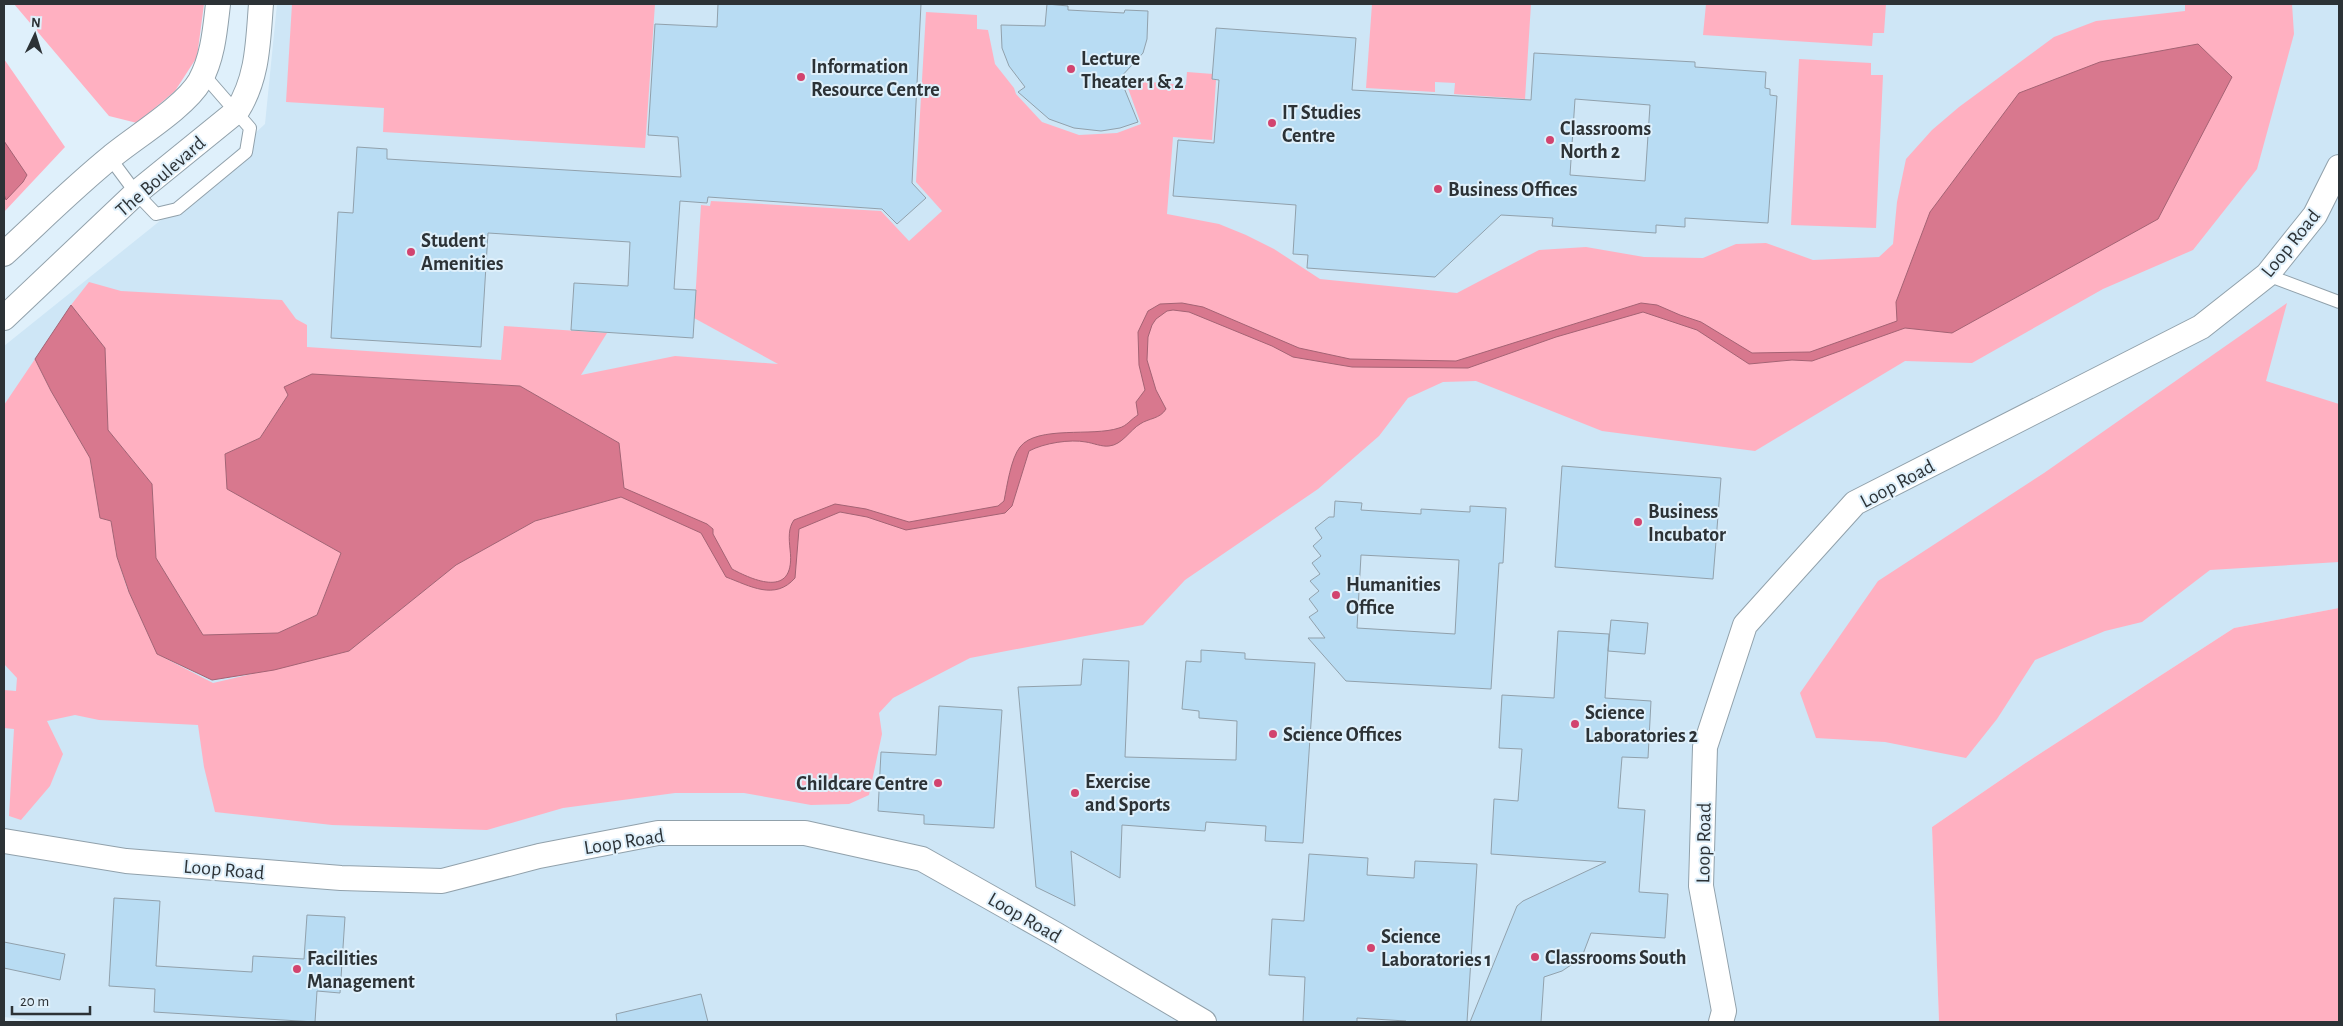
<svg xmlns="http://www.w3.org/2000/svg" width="2343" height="1026" viewBox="0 0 2343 1026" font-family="'Alegreya Sans',sans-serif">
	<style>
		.built { fill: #cee6f6 }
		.green { fill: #ffb0c1 }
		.water { fill: #d8788e; stroke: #a46374 }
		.building { fill: #b8dcf3; stroke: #91a1ac; fill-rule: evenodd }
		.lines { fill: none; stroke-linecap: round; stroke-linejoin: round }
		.service-casing { stroke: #91a1ab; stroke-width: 14 }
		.minor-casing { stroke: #91a1ab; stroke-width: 26 }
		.service { stroke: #fff; stroke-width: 12 }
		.minor { stroke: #fff; stroke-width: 24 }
		.poi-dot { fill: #d2446f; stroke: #dff0fb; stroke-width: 2 }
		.labels { text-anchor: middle; stroke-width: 4; stroke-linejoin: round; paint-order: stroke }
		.poi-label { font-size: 20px; font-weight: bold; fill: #2c3236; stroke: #dff0fb; text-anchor: start }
		.street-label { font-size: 20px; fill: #2c3236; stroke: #dff0fb }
	</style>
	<rect width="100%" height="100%" fill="#dff0fb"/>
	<path class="built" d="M 277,4 L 2339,4 L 2339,608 L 2234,628 L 2024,764 L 1932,827 L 1939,1022 L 46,1022 L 4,1017 L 4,346 L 161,220 L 265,124 Z"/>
	<path class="green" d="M 14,4 L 204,4 L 197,57 L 175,91 L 137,123 L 109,116 Z
		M 292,4 L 655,4 L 645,148 L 383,132 L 384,108 L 286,102 Z
		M 1372,4 L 1531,4 L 1525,99 L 1454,94 L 1455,83 L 1435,82 L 1435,92 L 1366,88 Z
		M 1706,4 L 1886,4 L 1884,33 L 1873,33 L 1872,46 L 1703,35 Z
		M 2185,4 L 2292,4 L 2294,34 L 2257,169 L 2193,250 L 2103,289 L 1972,363 L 1905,361 L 1755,451 L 1602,431 L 1476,381 L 1443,382 L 1408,398 L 1379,436 L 1318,489 L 1185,580 L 1143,625 L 970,658 L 893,698 L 879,713 L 882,734 L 869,795 L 849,804 L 811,805 L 744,793 L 675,793 L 563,808 L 487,830 L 332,825 L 215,812 L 204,767 L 198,725 L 99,720 L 75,715 L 47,721 L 63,754 L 50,786 L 21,820 L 9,816 L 14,729 L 4,728 L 4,690 L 16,691 L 17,678 L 4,664 L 4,405 L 35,359 L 51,391 L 90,458 L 100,518 L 111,521 L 117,557 L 127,588 L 157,654 L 213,683 L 349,651 L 456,565 L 535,521 L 624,496 L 619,443 L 520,386 L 312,375 L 288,395 L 260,438 L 225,454 L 227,489 L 341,553 L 317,615 L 278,633 L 203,635 L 156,558 L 152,484 L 108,430 L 105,348 L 71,305 L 89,282 L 121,291 L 282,300 L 296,319 L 307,325 L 307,347 L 501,360 L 504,326 L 607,333 L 581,375 L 675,356 L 778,364 L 694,318 L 701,205 L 710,206 L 711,201 L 881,211 L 909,241 L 942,211 L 916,182 L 926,12 L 977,15 L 977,29 L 988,30 L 995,64 L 1014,88 L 1016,94 L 1042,122 L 1079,135 L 1117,133 L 1141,124 L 1125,80 L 1186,85 L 1187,72 L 1213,74 L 1213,80 L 1216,80 L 1212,140 L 1173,137 L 1167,214 L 1219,224 L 1246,235 L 1274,249 L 1320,279 L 1457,293 L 1539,250 L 1586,247 L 1644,257 L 1703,258 L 1736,244 L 1766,243 L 1813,260 L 1879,257 L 1893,244 L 1897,202 L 1906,159 L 1932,130 L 1959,107 L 2054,37 L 2096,21 L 2185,11 Z
		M 4,59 L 65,147 L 4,212 Z
		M 1799,59 L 1871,63 L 1871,75 L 1883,75 L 1876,228 L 1791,225 Z
		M 2287,303 L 2266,381 L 2339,404 L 2339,562 L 2210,570 L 2142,622 L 2105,631 L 2035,660 L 1997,719 L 1966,758 L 1885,742 L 1816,738 L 1800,693 L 1878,581 L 2044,473 Z
		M 2339,608 L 2339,1022 L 1939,1022 L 1932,827 L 2024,764 L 2234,628 Z"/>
	<path class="water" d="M 2198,44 L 2232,77 L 2158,219 L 1952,333 L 1905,328 L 1812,361 L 1792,360 L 1749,364 L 1697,330 L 1643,312 L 1556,337 L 1468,368 L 1352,367 L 1293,357 L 1272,346 L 1189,312 L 1173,310 L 1167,311 L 1156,319 L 1152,325 L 1148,337 L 1147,360 L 1156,390 L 1166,409 C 1160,419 1149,418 1140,424 C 1130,430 1122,445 1109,446 C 1102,447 1093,443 1086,442 C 1070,439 1044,443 1029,451 L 1012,506 L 1005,513 L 906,530 L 867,517 L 840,512 L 799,529 L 795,578 C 775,601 750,586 726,577 L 701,533 L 621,497 L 535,521 L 456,565 L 349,651 L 274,670 L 212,680 L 157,654 L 129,592 L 117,557 L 111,521 L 100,518 L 90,458 L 51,391 L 35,359 L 71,305 L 105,348 L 108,430 L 152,484 L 156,558 L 203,635 L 278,633 L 317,615 L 341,553 L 227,489 L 225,454 L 260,438 L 288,395 L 284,387 L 312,374 L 520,386 L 619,443 L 624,488 L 707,524 L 713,529 L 713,534 L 732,569 C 758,583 796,597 790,549 C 789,539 788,528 794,520 L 835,504 L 866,509 L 909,522 L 998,506 L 1004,501 C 1007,486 1011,458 1020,447 C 1037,425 1093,437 1119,428 C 1127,426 1131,419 1138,415 L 1136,402 L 1145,390 L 1139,365 L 1138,332 L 1148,311 L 1160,304 L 1182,303 L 1203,307 L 1299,348 L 1350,359 L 1456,361 L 1641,303 L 1657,305 L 1680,315 L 1701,322 L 1752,353 L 1810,352 L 1897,321 L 1896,302 L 1930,212 L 2019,93 L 2100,62 Z
		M 4,141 L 27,175 L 23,182 L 6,200 L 4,194 Z"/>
	<path class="building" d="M 718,4 L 921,4 L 912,183 L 926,198 L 897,224 L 882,209 L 708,197 L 707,203 L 680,201 L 674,289 L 696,290 L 693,338 L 571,330 L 574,283 L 628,286 L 630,242 L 488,233 L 481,347 L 331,338 L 338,212 L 353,213 L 357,147 L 387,149 L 387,159 L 681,177 L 678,137 L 648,135 L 655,24 L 717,27 Z
		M 1047,4 L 1068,6 L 1068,10 L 1124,13 L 1125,10 L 1148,11 L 1147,39 L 1143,53 L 1120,78 L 1138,122 L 1120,128 L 1101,131 L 1074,128 L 1049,119 L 1018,92 L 1025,87 L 1009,66 L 1002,48 L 1001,25 L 1045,26 Z
		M 1216,28 L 1356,38 L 1352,90 L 1531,100 L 1534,53 L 1695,62 L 1695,67 L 1766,72 L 1765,88 L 1770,89 L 1770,95 L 1777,96 L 1768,223 L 1685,218 L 1685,227 L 1656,225 L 1656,233 L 1552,226 L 1553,218 L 1501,215 L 1435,277 L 1307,268 L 1308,255 L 1293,254 L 1296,205 L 1173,196 L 1178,140 L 1214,143 L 1219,80 L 1212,79 ZM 1575,99 L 1650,105 L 1645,181 L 1570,175 Z
		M 1562,466 L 1721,478 L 1713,579 L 1555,567 Z
		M 1335,501 L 1362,503 L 1361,510 L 1421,514 L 1421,509 L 1470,512 L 1470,506 L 1506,508 L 1503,563 L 1499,563 L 1491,689 L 1346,681 L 1308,638 L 1325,638 L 1309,617 L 1318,611 L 1309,599 L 1319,591 L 1310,581 L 1320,574 L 1312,563 L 1321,556 L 1313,546 L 1322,538 L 1315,528 L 1329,517 L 1334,517 ZM 1361,555 L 1459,560 L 1455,634 L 1357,628 Z
		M 1611,620 L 1648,623 L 1645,654 L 1608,651 Z
		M 1558,631 L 1609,634 L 1605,698 L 1651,701 L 1648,758 L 1622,757 L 1618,808 L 1645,810 L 1639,892 L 1668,894 L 1665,938 L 1591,933 L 1583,954 L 1577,961 L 1562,971 L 1544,977 L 1541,1022 L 1470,1022 L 1517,906 L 1523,901 L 1606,862 L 1491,854 L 1494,799 L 1518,801 L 1522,749 L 1499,748 L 1502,695 L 1554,698 Z
		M 1201,650 L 1245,653 L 1245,659 L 1315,663 L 1303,843 L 1265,841 L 1266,826 L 1206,822 L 1205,831 L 1122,825 L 1120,878 L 1071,851 L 1075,906 L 1036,887 L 1018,687 L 1081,685 L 1083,659 L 1129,661 L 1125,757 L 1236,760 L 1237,721 L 1199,718 L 1199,711 L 1182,709 L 1186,661 L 1201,662 Z
		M 939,706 L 1002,710 L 994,828 L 924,824 L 924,815 L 878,811 L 881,752 L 936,755 Z
		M 1309,854 L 1368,858 L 1367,875 L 1414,878 L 1415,861 L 1477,864 L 1467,1022 L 1406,1022 L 1406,1021 L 1357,1018 L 1357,1022 L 1303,1022 L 1305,977 L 1269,975 L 1272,919 L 1304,921 Z
		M 114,898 L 160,901 L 156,966 L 252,972 L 253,956 L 304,959 L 307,915 L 345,917 L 340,993 L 317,991 L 315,1022 L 154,1012 L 155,989 L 109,986 Z
		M 4,942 L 65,954 L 60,980 L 4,968 Z
		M 701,994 L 708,1022 L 617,1022 L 616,1014 Z"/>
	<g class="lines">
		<defs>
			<path id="service" d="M 110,158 L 136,193 L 156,214 L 177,209 L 246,152 L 250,128 L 203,74
				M 2267,275 L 2339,302"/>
			<path id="minor" d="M 4,254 C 39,222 74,187 111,157 C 135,137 185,107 200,81 C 213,57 215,30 218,4
				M 4,318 L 136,193 L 237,111 C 258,78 258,42 261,4
				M 4,841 L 126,861 L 341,878 L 442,881 L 539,856 L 658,833 L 805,833 L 922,859 L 1055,934 L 1204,1022
				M 1721,1022 L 1724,1011 L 1701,886 L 1705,747 L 1745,625 L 1855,503 L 2201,327 L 2267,275 L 2315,215 L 2339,167"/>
		</defs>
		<use href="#service" class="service-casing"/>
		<use href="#minor" class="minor-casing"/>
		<use href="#service" class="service"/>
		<use href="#minor" class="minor"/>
	</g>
	<g class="poi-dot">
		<circle cx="1071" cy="69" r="5"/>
		<circle cx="801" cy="77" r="5"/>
		<circle cx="1272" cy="123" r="5"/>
		<circle cx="1550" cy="140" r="5"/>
		<circle cx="1438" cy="189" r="5"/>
		<circle cx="411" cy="252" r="5"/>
		<circle cx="1638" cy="522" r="5"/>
		<circle cx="1336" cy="595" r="5"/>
		<circle cx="1575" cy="724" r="5"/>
		<circle cx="1273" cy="734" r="5"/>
		<circle cx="938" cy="783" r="5"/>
		<circle cx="1075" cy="793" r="5"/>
		<circle cx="1371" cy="948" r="5"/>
		<circle cx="1535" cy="957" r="5"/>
		<circle cx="297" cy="969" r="5"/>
	</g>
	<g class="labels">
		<g class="poi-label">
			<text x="1081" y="65">Lecture<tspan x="1081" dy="23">Theater 1 &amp; 2</tspan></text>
			<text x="811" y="73">Information<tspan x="811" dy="23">Resource Centre</tspan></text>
			<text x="1282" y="119">IT Studies<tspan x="1282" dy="23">Centre</tspan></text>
			<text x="1560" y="135">Classrooms<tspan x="1560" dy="23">North 2</tspan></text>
			<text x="1448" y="196">Business Offices</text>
			<text x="421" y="247">Student<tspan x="421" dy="23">Amenities</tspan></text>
			<text x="1648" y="518">Business<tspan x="1648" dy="23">Incubator</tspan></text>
			<text x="1346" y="591">Humanities<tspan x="1346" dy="23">Office</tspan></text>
			<text x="1585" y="719">Science<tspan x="1585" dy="23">Laboratories 2</tspan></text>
			<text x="1283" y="741">Science Offices</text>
			<text x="1085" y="788">Exercise<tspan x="1085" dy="23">and Sports</tspan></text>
			<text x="928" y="790" text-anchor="end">Childcare Centre</text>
			<text x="1381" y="943">Science<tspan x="1381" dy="23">Laboratories 1</tspan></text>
			<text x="1545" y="964">Classrooms South</text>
			<text x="307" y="965">Facilities<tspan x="307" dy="23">Management</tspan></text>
		</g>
		<g class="street-label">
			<text transform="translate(160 176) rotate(-41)" y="7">The Boulevard</text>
			<text transform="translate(2290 243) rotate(-51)" y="7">Loop Road</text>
			<text transform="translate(1897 483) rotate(-28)" y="7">Loop Road</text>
			<text transform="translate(624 841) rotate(-9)" y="7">Loop Road</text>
			<text transform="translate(1703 843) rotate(-89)" y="7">Loop Road</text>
			<text transform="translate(224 869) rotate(5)" y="7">Loop Road</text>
			<text transform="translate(1025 917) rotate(30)" y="7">Loop Road</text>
		</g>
	</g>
	<rect width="2343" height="1026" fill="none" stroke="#2c3236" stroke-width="10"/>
	<g transform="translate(35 35) rotate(4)" stroke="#dff0fb" stroke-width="4" paint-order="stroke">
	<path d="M0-4L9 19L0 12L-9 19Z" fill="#2c3236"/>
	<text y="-8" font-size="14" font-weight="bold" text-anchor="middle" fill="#2c3236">N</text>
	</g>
	<path d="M12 1006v8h78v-8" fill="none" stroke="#2c3236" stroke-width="2.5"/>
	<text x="20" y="1006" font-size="15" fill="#2c3236" stroke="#dff0fb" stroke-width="4" paint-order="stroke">20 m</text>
</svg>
